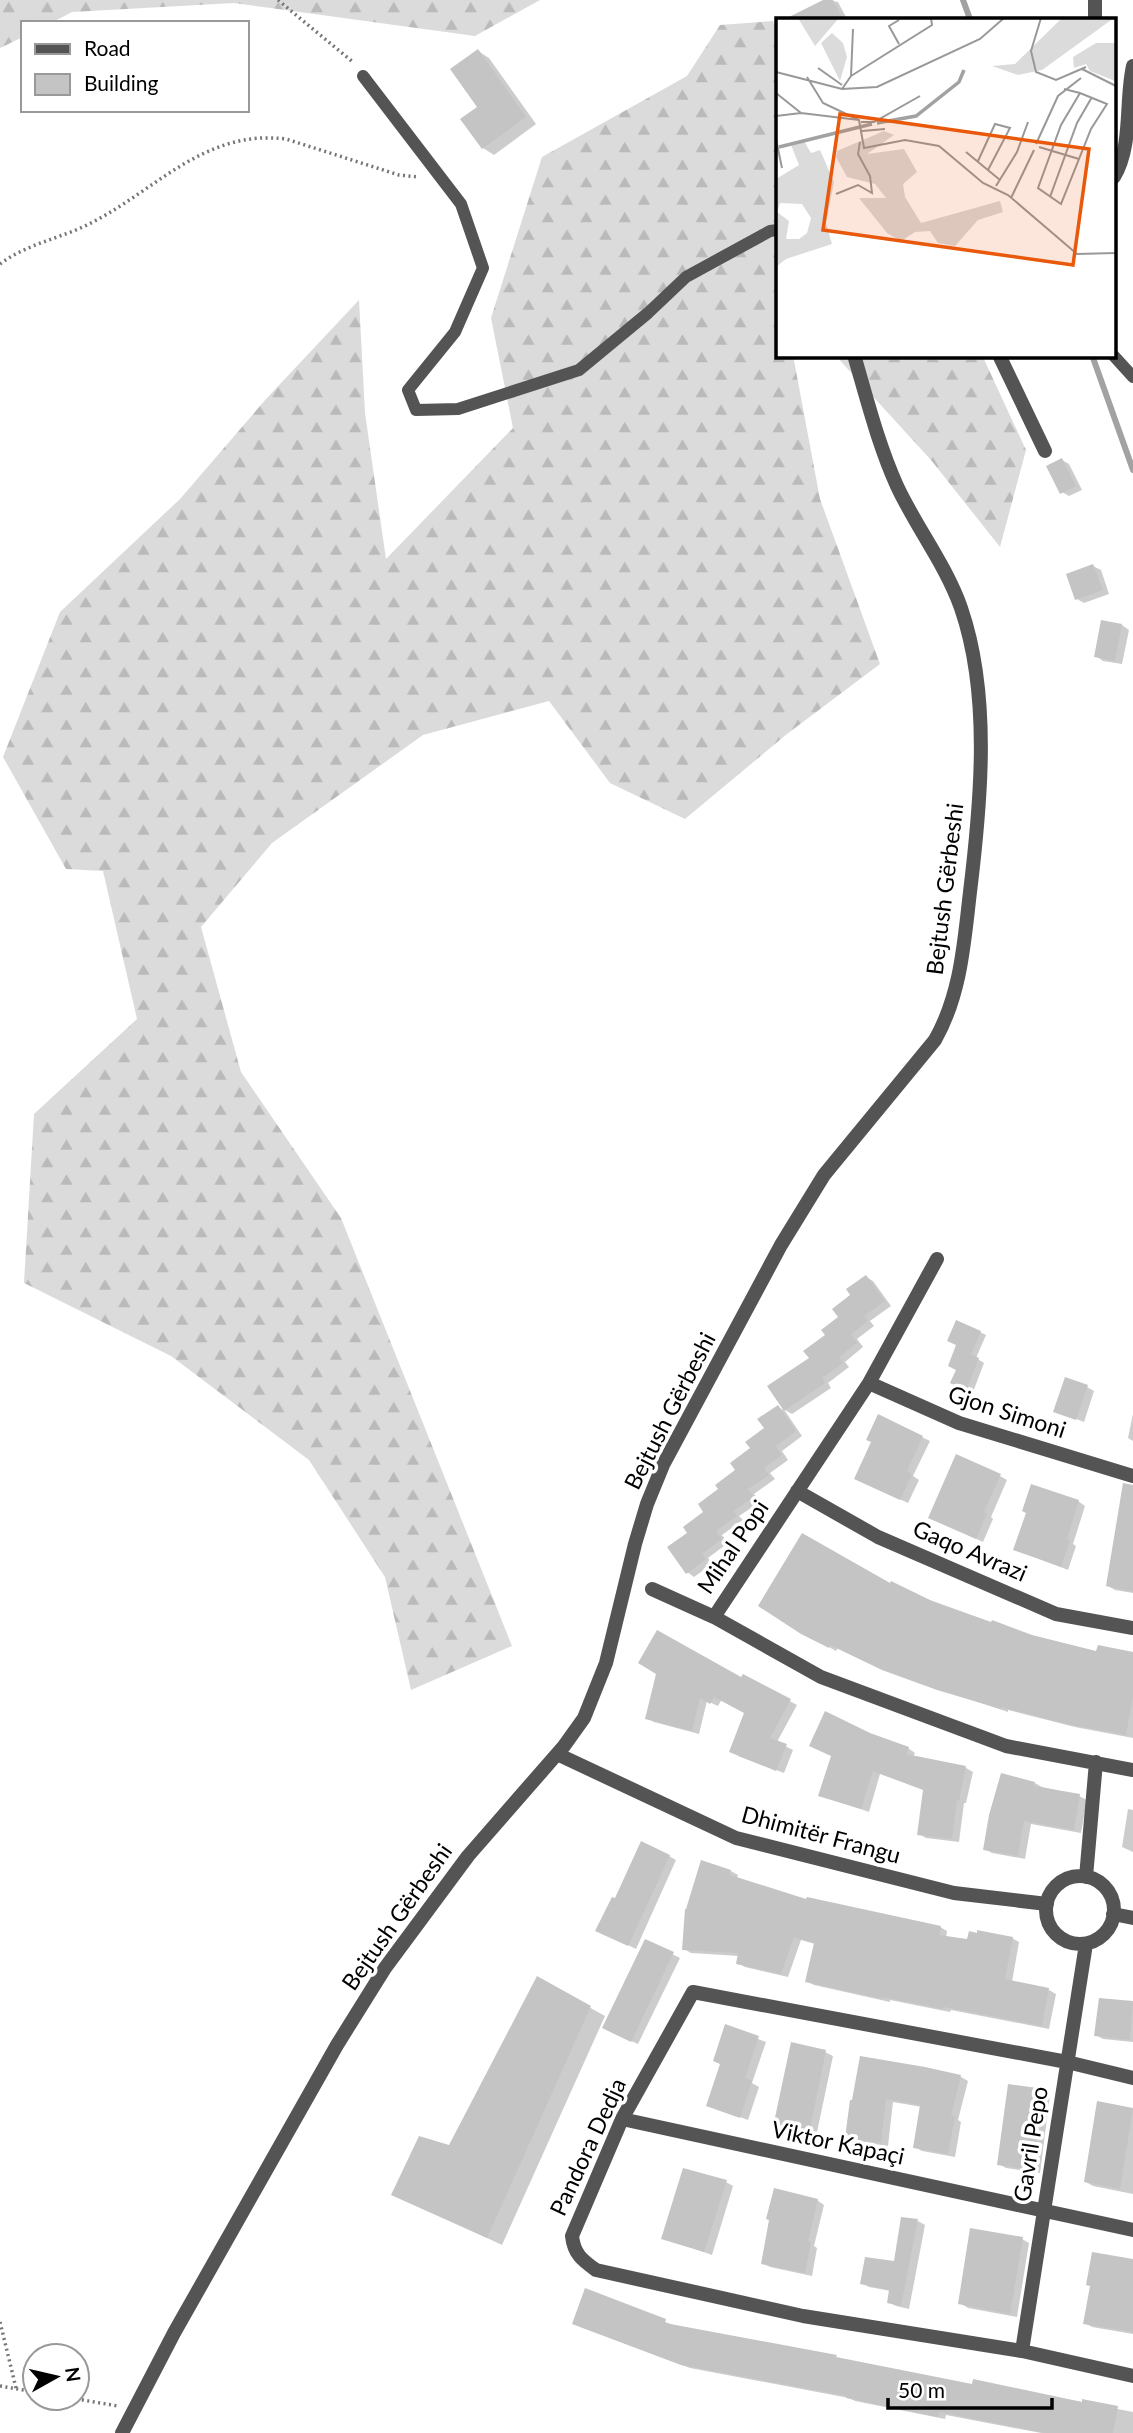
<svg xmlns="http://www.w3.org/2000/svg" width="1133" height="2433" viewBox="0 0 1133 2433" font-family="Lato,sans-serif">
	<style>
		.forest { fill: url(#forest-firs) }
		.shadow { fill: #0003 }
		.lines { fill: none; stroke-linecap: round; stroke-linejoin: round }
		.stream { stroke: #a2a2a2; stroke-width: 6 }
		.building { fill: #c4c4c4 }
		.path { stroke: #767676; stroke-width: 3.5; stroke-dasharray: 2 3.5; stroke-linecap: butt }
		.service { stroke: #545454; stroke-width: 12 }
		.minor { stroke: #545454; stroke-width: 14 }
		.labels { text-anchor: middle; stroke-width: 7; stroke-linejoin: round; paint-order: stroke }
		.street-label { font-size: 23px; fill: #000; stroke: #fff }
		.inset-river { fill: none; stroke: #a2a2a2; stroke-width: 3.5 }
		.inset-road { fill: none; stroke: #999; stroke-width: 2 }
		.view { fill: #e8590c; fill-opacity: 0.15; stroke: #e8590c; stroke-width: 3.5 }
		.inset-edge { fill: none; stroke: #000; stroke-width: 3.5 }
	</style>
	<defs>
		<pattern id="forest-firs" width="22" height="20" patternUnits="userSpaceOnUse" patternTransform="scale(1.75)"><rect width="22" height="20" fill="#dbdbdb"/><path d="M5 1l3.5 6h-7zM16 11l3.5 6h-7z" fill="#bababa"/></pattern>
	</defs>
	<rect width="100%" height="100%" fill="#fff"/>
	<path class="forest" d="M 0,0 L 540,0 L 475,36 L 234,3 L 72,12 L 51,23 L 23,23 L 23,37 L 0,48 Z
		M 773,21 L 778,34 L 778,355 L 793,355 L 820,499 L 880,664 L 787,734 L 685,819 L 610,783 L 549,701 L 423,735 L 272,843 L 201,927 L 241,1072 L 341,1218 L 512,1646 L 411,1690 L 385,1577 L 309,1460 L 171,1356 L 24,1283 L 34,1114 L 137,1019 L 103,871 L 66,869 L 3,757 L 60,612 L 180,499 L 266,399 L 359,300 L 365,413 L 386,559 L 513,428 L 491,318 L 542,157 L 687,76 L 720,25 Z
		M 835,355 L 982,355 L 1026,450 L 1000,547 L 931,460 Z"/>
	<path class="shadow" d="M 827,0 L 838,2 L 847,19 L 797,19 L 795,16 Z
		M 478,51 L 489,58 L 536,124 L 494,155 L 483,148 Z
		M 1062,460 L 1069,464 L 1082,490 L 1069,496 L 1062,492 Z
		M 1093,566 L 1101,570 L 1109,594 L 1084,603 L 1077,599 Z
		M 1122,625 L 1129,630 L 1122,664 L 1103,661 L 1096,656 Z
		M 866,1277 L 873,1281 L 891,1306 L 870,1321 L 874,1326 L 857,1339 L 863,1347 L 845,1362 L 849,1367 L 828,1383 L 831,1388 L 792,1414 L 785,1410 L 811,1358 Z
		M 980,1332 L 986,1335 L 976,1358 L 984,1363 L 973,1392 L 952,1383 Z
		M 1087,1387 L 1094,1391 L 1084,1422 L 1056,1411 Z
		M 778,1407 L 785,1411 L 802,1436 L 782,1451 L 788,1460 L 770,1473 L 775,1479 L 754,1494 L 760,1502 L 739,1516 L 743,1520 L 722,1535 L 728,1543 L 708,1558 L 712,1564 L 694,1577 L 687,1572 L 690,1533 L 721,1490 L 737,1471 Z
		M 1133,1414 L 1133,1441 L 1128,1438 Z
		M 879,1416 L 930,1441 L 913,1476 L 919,1480 L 908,1503 L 863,1482 Z
		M 1000,1476 L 1007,1480 L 991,1517 L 993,1519 L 983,1542 L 938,1521 Z
		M 1078,1501 L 1085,1506 L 1073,1544 L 1076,1546 L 1068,1570 L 1015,1549 Z
		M 1133,1505 L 1133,1593 L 1115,1590 L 1108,1586 Z
		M 891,1586 L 1031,1637 L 1098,1653 L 1133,1654 L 1133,1738 L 1075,1727 L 1008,1710 L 1008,1712 L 891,1673 L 838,1648 L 836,1651 L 802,1632 Z
		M 744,1676 L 797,1705 L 777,1742 L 793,1750 L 784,1773 L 738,1756 L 746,1713 L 722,1699 L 718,1706 L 707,1701 L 699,1734 L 654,1722 L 647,1718 L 742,1680 Z
		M 869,1734 L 908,1748 L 915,1753 L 913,1757 L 966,1768 L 973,1772 L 966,1803 L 964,1803 L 959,1842 L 926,1838 L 919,1834 L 925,1790 L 880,1774 L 869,1812 L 820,1795 Z
		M 1035,1783 L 1042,1787 L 1079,1796 L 1087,1800 L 1081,1833 L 1031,1824 L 1025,1859 L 992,1853 L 985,1849 Z
		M 1128,1809 L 1133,1810 L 1133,1852 L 1122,1847 Z
		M 669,1856 L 676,1860 L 636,1949 L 605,1934 L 615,1900 Z
		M 731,1871 L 738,1875 L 737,1879 L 808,1902 L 940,1927 L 947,1931 L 946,1938 L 969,1941 L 1012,1938 L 1019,1942 L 1012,1982 L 1049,1990 L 1056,1994 L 1049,2029 L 951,2010 L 950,2012 L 890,2000 L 890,2002 L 814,1985 L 807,1981 L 815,1944 L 801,1940 L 788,1977 L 745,1967 L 738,1963 L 739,1956 L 691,1953 L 684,1949 Z
		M 646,1941 L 680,1958 L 638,2044 L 611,2032 Z
		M 537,1978 L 605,2016 L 502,2245 L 393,2194 L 450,2147 Z
		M 1100,1999 L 1133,2003 L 1133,2042 L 1103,2039 L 1096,2035 Z
		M 726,2027 L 766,2042 L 752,2083 L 759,2087 L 748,2120 L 708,2105 L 722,2064 Z
		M 825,2052 L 833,2056 L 816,2137 L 782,2131 L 775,2126 Z
		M 924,2068 L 961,2077 L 968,2081 L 958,2120 L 961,2122 L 955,2157 L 922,2151 L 915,2147 L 922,2107 L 893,2102 L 888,2146 L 854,2141 L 847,2137 L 854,2102 Z
		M 1043,2091 L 1050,2095 L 1040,2173 L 1006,2168 L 999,2164 Z
		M 1099,2103 L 1133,2109 L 1133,2194 L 1093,2186 L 1086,2182 Z
		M 726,2182 L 733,2186 L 712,2255 L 664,2238 Z
		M 817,2200 L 824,2205 L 814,2246 L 817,2248 L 812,2276 L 770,2267 L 763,2263 Z
		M 918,2221 L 925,2225 L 909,2309 L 896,2306 L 889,2302 L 891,2291 L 869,2287 L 862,2283 L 895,2263 Z
		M 1022,2239 L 1029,2243 L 1017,2317 L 968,2308 L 960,2303 Z
		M 1133,2262 L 1133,2334 L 1092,2327 L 1085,2323 Z
		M 586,2291 L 673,2325 L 973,2386 L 974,2381 L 1133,2412 L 1133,2433 L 1041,2433 L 946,2415 L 945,2419 L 855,2401 L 849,2398 L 690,2368 L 581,2327 Z"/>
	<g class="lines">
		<path class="stream" d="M 963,0 L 970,19
			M 1092,355 L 1133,470"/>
	</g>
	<path class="building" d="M 823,0 L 833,0 L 843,19 L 785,19 Z
		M 478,49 L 526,117 L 482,149 L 460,119 L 477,107 L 450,69 Z
		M 1062,458 L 1076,486 L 1060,494 L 1046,466 Z
		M 1093,564 L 1103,590 L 1075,600 L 1066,574 Z
		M 1101,620 L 1122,624 L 1115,661 L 1094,657 Z
		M 866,1275 L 885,1301 L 864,1316 L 868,1321 L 851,1334 L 857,1343 L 839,1357 L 843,1363 L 822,1378 L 825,1383 L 784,1411 L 767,1386 L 809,1358 L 803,1351 L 825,1335 L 821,1330 L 838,1317 L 832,1309 L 850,1295 L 846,1289 Z
		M 956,1320 L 981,1331 L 971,1354 L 979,1358 L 966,1391 L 950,1383 L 956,1370 L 948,1366 L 956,1345 L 947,1341 Z
		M 1065,1377 L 1088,1385 L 1076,1420 L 1053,1412 Z
		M 778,1405 L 796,1431 L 776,1446 L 782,1455 L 764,1468 L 769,1475 L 748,1489 L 754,1497 L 733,1511 L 737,1516 L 716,1531 L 722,1539 L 702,1554 L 706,1559 L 686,1574 L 667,1547 L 687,1533 L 683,1527 L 703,1512 L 698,1504 L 718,1489 L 715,1485 L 735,1470 L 730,1463 L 750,1448 L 745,1442 L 764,1428 L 757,1419 Z
		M 878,1414 L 923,1436 L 907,1471 L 912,1474 L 900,1500 L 854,1479 L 871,1442 L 866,1440 Z
		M 956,1454 L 1001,1474 L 984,1512 L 987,1513 L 976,1539 L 928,1518 Z
		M 1123,1483 L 1133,1485 L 1133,1592 L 1106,1586 Z
		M 1031,1484 L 1079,1500 L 1067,1539 L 1070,1540 L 1061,1567 L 1013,1550 L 1026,1513 L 1022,1511 Z
		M 802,1533 L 890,1583 L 891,1581 L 932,1601 L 991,1622 L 992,1620 L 1032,1635 L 1096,1651 L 1098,1645 L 1133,1652 L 1133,1697 L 1126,1735 L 1066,1724 L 1001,1707 L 1001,1709 L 937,1690 L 882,1670 L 830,1645 L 829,1648 L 801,1634 L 758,1606 Z
		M 657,1630 L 741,1677 L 743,1674 L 791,1699 L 770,1738 L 787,1744 L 776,1771 L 729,1752 L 744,1713 L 714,1697 L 710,1704 L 700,1698 L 692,1731 L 645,1719 L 656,1674 L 638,1663 Z
		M 825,1711 L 870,1733 L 909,1747 L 906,1754 L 966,1766 L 959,1801 L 957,1800 L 952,1839 L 917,1835 L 923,1790 L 873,1771 L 861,1809 L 818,1796 L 831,1756 L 809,1746 Z
		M 1001,1773 L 1035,1782 L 1034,1786 L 1080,1794 L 1074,1830 L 1024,1821 L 1018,1856 L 983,1850 L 989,1815 Z
		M 641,1841 L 670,1855 L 628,1946 L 595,1931 L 612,1897 L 615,1898 Z
		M 701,1860 L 731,1870 L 730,1875 L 806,1899 L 807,1897 L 941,1926 L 939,1935 L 967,1939 L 969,1931 L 977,1933 L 977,1930 L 1013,1937 L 1005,1979 L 1049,1988 L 1042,2026 L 944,2007 L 943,2009 L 883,1997 L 883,1999 L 805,1982 L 814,1943 L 794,1937 L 781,1974 L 736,1964 L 738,1953 L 682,1950 L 685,1909 L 686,1909 Z
		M 645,1939 L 674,1952 L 631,2042 L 602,2028 Z
		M 537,1976 L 591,2006 L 487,2238 L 391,2195 L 419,2136 L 449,2145 Z
		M 1099,1998 L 1133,2001 L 1130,2040 L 1094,2036 Z
		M 725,2024 L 759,2036 L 745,2078 L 752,2081 L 740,2118 L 706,2106 L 720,2064 L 713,2061 Z
		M 791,2042 L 826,2050 L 809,2134 L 773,2127 Z
		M 860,2056 L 925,2067 L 961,2075 L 951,2116 L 955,2116 L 948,2154 L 913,2148 L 920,2105 L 886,2099 L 881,2143 L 845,2138 L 850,2100 L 852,2100 Z
		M 1008,2084 L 1044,2089 L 1033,2170 L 997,2165 Z
		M 1097,2101 L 1133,2108 L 1120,2189 L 1084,2182 Z
		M 683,2168 L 727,2180 L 704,2252 L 661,2239 Z
		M 774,2188 L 818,2199 L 808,2241 L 811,2242 L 805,2273 L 761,2264 L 769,2220 L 766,2219 Z
		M 901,2217 L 918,2219 L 901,2306 L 887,2303 L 889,2290 L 860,2284 L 865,2257 L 894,2261 Z
		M 970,2228 L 1023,2237 L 1010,2314 L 958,2304 Z
		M 1092,2252 L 1133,2259 L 1133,2332 L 1083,2324 L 1090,2286 L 1086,2285 Z
		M 585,2288 L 666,2319 L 665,2323 L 837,2355 L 836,2357 L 972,2384 L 973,2379 L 1082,2402 L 1082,2399 L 1118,2406 L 1113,2433 L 1045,2433 L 939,2412 L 938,2417 L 846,2398 L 846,2396 L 681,2365 L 572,2324 Z"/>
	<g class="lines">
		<path class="path" d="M 278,0 L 354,63
			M 0,264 C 28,243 63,238 93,222 C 158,188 206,129 286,139 L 399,175 L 419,177
			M 0,2322 L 16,2388
			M 0,2386 L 35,2392
			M 71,2398 L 118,2406"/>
		<path class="service" d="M 363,76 L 461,204 L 483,268 L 455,332 L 408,390 L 416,410 L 458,409 L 579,370 L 648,313 L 686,277 L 770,231 L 778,230
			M 1113,355 L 1133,377"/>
		<path class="minor" d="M 1095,0 L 1095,19
			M 1114,177 C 1133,145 1125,101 1133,66
			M 999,355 L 1045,451
			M 869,1383 L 959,1423 L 1133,1476
			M 797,1491 L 878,1537 L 1056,1614 L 1133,1628
			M 652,1589 L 714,1617 L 821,1677 L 1006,1746 L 1133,1770
			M 714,1617 L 869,1383 L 937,1259
			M 557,1754 L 736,1838 L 954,1893 L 1047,1904
			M1046 1910a34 34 0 1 1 68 0a34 34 0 1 1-68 0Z
			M 1086,1877 L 1096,1762
			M 1113,1914 L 1133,1918
			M 1133,2078 L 1067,2062 L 693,1992 L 622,2119 L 572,2236 C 574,2254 582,2260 596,2270 L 803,2316 L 1022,2351 L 1133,2376
			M 622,2119 L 1133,2230
			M 1022,2351 L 1086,1944
			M 122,2433 L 174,2333 L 337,2045 L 385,1968 L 468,1856 L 564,1746 L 584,1718 L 606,1663 L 635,1544 L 647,1504 L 663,1465 L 781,1245 L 824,1175 L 935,1040 C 961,994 964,943 970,892 C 981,802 991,695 961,608 C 946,565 916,527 897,486 C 878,444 867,399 854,355"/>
	</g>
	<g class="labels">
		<g class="street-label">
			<text transform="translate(945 889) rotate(-83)" y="8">Bejtush Gërbeshi</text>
			<text transform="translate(670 1411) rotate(-63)" y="8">Bejtush Gërbeshi</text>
			<text transform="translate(1007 1412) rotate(18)" y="8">Gjon Simoni</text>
			<text transform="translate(733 1547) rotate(-56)" y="8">Mihal Popi</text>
			<text transform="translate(970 1551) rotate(23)" y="8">Gaqo Avrazi</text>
			<text transform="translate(821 1835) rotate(15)" y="8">Dhimitër Frangu</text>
			<text transform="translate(397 1917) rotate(-55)" y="8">Bejtush Gërbeshi</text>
			<text transform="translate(838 2143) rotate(12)" y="8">Viktor Kapaçi</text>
			<text transform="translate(1031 2144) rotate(-81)" y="8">Gavril Pepo</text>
			<text transform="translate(588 2147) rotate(-65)" y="8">Pandora Dedja</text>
		</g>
	</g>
	<g transform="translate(776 18)">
		<rect width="340" height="340" fill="#fff"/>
		<path d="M 22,0 L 63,0 L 39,28 Z" fill="#dbdbdb"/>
		<path d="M 286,0 L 338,0 L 266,52 L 242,57 L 216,48 L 239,46 ZM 320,25 L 339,25 L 339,63 L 314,53 L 310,46 L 298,50 L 297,39 ZM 108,113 L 118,117 L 91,136 L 128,131 L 141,154 L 127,166 L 129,179 L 145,205 L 224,183 L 227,194 L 202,202 L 179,228 L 162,225 L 154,213 L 139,214 L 125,223 L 111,215 L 83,180 L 110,180 L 99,166 L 71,159 L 60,139 L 61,133 ZM 28,123 L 35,135 L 44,132 L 58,164 L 50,205 L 56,226 L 10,241 L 0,249 L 0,161 L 23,147 L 15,127 ZM 4,185 L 26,186 L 35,200 L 31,215 L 23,221 L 10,221 L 13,203 L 1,194 Z" fill="#dbdbdb" fill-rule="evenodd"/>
		<path d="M 56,15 L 67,25 L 71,39 L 64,63 L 45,25 Z" fill="#dbdbdb"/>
		<path class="inset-river" d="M 101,105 L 140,98 L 183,64 L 188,52M 3,129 L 96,106"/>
		<path class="inset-road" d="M 265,0 L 255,33 L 260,54 L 280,62 L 310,49M 123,2 L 113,8 L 123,26M 42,50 L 66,67M 306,51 L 340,68M 0,54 L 66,71 L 101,69 L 204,21 L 228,0M 75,58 L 156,7 L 155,0M 31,59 L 47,85 L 83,102 L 88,130 L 129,122 L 163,128 L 207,165 L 232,177 L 301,236 L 340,235M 66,71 L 75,58 L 77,11M 288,71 L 304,75 L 331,86 L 315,111 L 285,186 L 262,170 L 285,107 L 304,75M 0,75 L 25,95M 0,98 L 25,95 L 83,102M 85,104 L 98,104 L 144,78M 86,113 L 109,111M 0,121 L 6,150M 260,126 L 282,78 L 305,60M 263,129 L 303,141M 190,134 L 224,162M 202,143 L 219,106 L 234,110 L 212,152M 220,168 L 241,134 L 252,104M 60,176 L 82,167 L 96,175 L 94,158 L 82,136 L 84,124M 274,179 L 301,105 L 316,79M 235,180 L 258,132"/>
		<path class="view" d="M 64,96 L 313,131 L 297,247 L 47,212 Z"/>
		<rect width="340" height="340" class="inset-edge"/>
	</g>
	<rect x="21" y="21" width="228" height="91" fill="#ffffff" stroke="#999999" stroke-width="2"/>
	<rect x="35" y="44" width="35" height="10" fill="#545454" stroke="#999999" stroke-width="2"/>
	<text x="84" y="56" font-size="21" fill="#000000">Road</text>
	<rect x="35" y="74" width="35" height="21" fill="#c4c4c4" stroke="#999999" stroke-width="2"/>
	<text x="84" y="91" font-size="21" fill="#000000">Building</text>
	<g transform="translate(56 2377) rotate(82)"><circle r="33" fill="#ffffff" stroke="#999999" stroke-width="2"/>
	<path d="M0-5L12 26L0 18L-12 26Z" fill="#000000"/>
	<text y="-10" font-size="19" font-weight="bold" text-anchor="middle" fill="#000000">N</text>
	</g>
	<path d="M888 2398v10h164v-10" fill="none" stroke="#000000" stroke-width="3.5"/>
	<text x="898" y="2398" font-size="21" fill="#000000" stroke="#ffffff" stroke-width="5" paint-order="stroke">50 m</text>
</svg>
